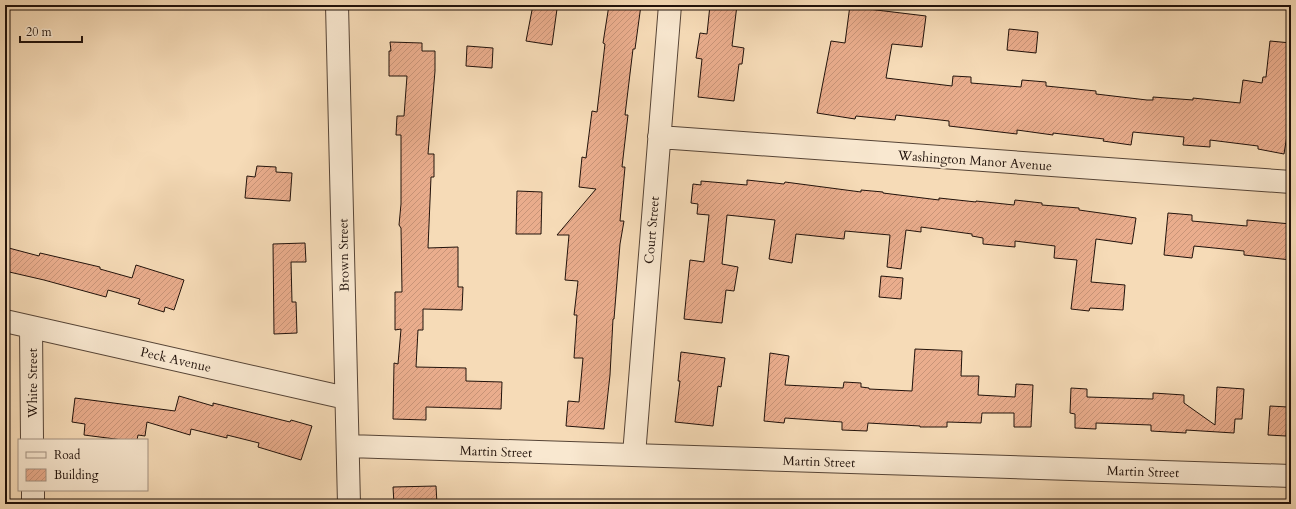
<svg xmlns="http://www.w3.org/2000/svg" width="1296" height="509" viewBox="0 0 1296 509" font-family="Cardo,serif">
	<style>
		.building { fill: url(#building-hatch); stroke: #21120b }
		.lines { fill: none; stroke-linecap: round; stroke-linejoin: round }
		.street-casing { stroke: #564436; stroke-width: 24 }
		.street { stroke: #f9e8d0; stroke-width: 22 }
		.labels { text-anchor: middle; stroke-width: 4; stroke-linejoin: round; paint-order: stroke }
		.street-label { font-size: 13px; fill: #21120b; stroke: #f9e8d0 }
	</style>
	<defs>
		<pattern id="building-hatch" width="6" height="6" patternUnits="userSpaceOnUse"><rect width="6" height="6" fill="#eaad8d"/><path d="M-1 1l2-2M0 6l6-6M5 7l2-2" fill="none" stroke="#c89478"/></pattern>
	</defs>
	<rect width="100%" height="100%" fill="#f6dbb7"/>
	<filter id="stains"><feTurbulence type="fractalNoise" baseFrequency=".005" numOctaves="4"/><feColorMatrix values="0 0 0 0 .2 0 0 0 0 .09 0 0 0 0 .02 0 0 0 .5 -.17"/></filter>
	<radialGradient id="worn" r=".72"><stop offset=".6" stop-color="#630" stop-opacity="0"/><stop offset="1" stop-color="#630" stop-opacity=".3"/></radialGradient>
	<path class="building" d="M 533,5 L 557,9 L 552,45 L 526,41 Z
		M 609,5 L 641,5 L 635,49 L 633,49 L 625,115 L 628,115 L 622,167 L 625,167 L 620,221 L 624,221 L 620,244 L 614,319 L 613,319 L 610,375 L 604,429 L 566,426 L 568,401 L 579,402 L 583,358 L 574,358 L 577,315 L 574,315 L 578,281 L 565,280 L 569,235 L 557,235 L 596,189 L 579,187 L 582,157 L 586,158 L 592,111 L 597,112 L 605,44 L 603,43 Z
		M 710,5 L 737,5 L 732,46 L 744,48 L 742,64 L 739,64 L 734,101 L 698,97 L 702,59 L 696,58 L 700,33 L 707,34 Z
		M 850,5 L 868,5 L 868,9 L 926,16 L 922,47 L 892,44 L 886,78 L 952,86 L 953,76 L 971,77 L 971,83 L 1021,87 L 1022,80 L 1046,82 L 1046,86 L 1096,91 L 1096,94 L 1147,100 L 1153,100 L 1153,97 L 1193,100 L 1193,98 L 1240,103 L 1243,80 L 1262,83 L 1263,77 L 1266,77 L 1270,41 L 1291,43 L 1288,80 L 1291,80 L 1291,110 L 1284,154 L 1258,149 L 1258,146 L 1210,140 L 1210,147 L 1183,145 L 1184,137 L 1133,132 L 1131,145 L 1103,141 L 1104,139 L 1053,133 L 1053,135 L 1017,130 L 1017,134 L 949,126 L 949,121 L 896,115 L 895,120 L 856,116 L 855,119 L 817,113 L 831,41 L 845,43 Z
		M 1009,29 L 1038,32 L 1036,53 L 1007,50 Z
		M 390,42 L 422,43 L 422,51 L 435,51 L 435,71 L 428,154 L 434,154 L 434,177 L 431,177 L 428,248 L 458,247 L 458,287 L 463,287 L 462,310 L 423,309 L 423,330 L 418,330 L 416,367 L 466,368 L 466,381 L 502,382 L 501,409 L 426,407 L 426,420 L 393,419 L 394,363 L 398,364 L 401,329 L 395,330 L 395,292 L 402,292 L 401,228 L 399,225 L 401,204 L 401,135 L 396,135 L 397,116 L 404,116 L 407,76 L 389,76 L 389,51 L 391,51 Z
		M 467,46 L 493,48 L 492,68 L 466,66 Z
		M 257,166 L 276,167 L 276,172 L 292,173 L 290,201 L 245,198 L 247,176 L 255,177 Z
		M 747,180 L 784,184 L 785,182 L 861,192 L 861,190 L 883,192 L 883,193 L 939,200 L 939,198 L 976,202 L 976,201 L 1014,205 L 1015,200 L 1042,203 L 1042,205 L 1079,208 L 1079,210 L 1136,218 L 1132,244 L 1096,239 L 1091,282 L 1125,285 L 1123,310 L 1090,308 L 1089,311 L 1071,309 L 1077,260 L 1054,258 L 1055,246 L 1015,241 L 1015,247 L 983,244 L 983,238 L 972,236 L 972,234 L 921,227 L 921,232 L 906,230 L 901,269 L 887,267 L 890,235 L 845,231 L 844,239 L 796,234 L 792,263 L 769,259 L 775,220 L 727,215 L 722,264 L 738,267 L 734,291 L 726,290 L 722,323 L 684,319 L 690,260 L 704,262 L 709,215 L 697,214 L 698,204 L 691,203 L 693,184 L 701,185 L 701,181 L 747,185 Z
		M 517,191 L 542,192 L 541,234 L 516,234 Z
		M 1168,213 L 1192,215 L 1192,221 L 1247,226 L 1247,220 L 1291,224 L 1291,260 L 1244,255 L 1244,251 L 1194,246 L 1192,258 L 1164,255 Z
		M 305,243 L 306,262 L 291,262 L 292,302 L 296,302 L 297,333 L 274,334 L 273,244 Z
		M 5,247 L 39,256 L 40,253 L 100,267 L 100,269 L 132,278 L 136,265 L 184,280 L 174,310 L 165,307 L 164,312 L 138,304 L 140,299 L 108,290 L 106,297 L 44,280 L 5,271 Z
		M 881,276 L 903,278 L 901,299 L 879,297 Z
		M 915,349 L 962,351 L 961,376 L 979,376 L 978,395 L 1015,397 L 1016,384 L 1033,385 L 1031,427 L 1014,427 L 1014,413 L 982,413 L 981,423 L 947,422 L 947,427 L 920,427 L 920,426 L 868,423 L 867,431 L 842,430 L 842,422 L 785,418 L 784,423 L 764,421 L 770,353 L 789,356 L 785,385 L 843,388 L 844,382 L 861,383 L 861,387 L 869,388 L 869,389 L 912,391 Z
		M 681,352 L 725,358 L 721,387 L 718,386 L 713,426 L 675,422 L 680,381 L 678,381 Z
		M 1217,387 L 1244,389 L 1242,419 L 1235,419 L 1234,433 L 1186,430 L 1186,433 L 1151,431 L 1151,425 L 1096,423 L 1096,429 L 1075,428 L 1075,414 L 1070,413 L 1071,388 L 1087,389 L 1087,397 L 1153,399 L 1153,393 L 1184,395 L 1184,403 L 1215,425 Z
		M 179,396 L 213,406 L 213,403 L 290,422 L 291,420 L 312,426 L 301,460 L 258,447 L 259,443 L 227,435 L 227,438 L 191,429 L 190,435 L 147,422 L 145,436 L 138,435 L 137,440 L 123,440 L 84,435 L 85,424 L 72,422 L 75,398 L 175,411 Z
		M 1270,406 L 1288,407 L 1286,436 L 1268,435 Z
		M 436,486 L 437,504 L 394,504 L 393,487 Z"/>
	<g class="lines">
		<defs>
			<path id="street" d="M 337,5 L 349,504
				M 659,137 L 1291,182
				M 5,321 L 346,398
				M 31,327 L 32,440
				M 348,446 L 1291,476
				M 634,455 L 670,5
				M 33,490 L 33,504"/>
		</defs>
		<use href="#street" class="street-casing"/>
		<use href="#street" class="street"/>
	</g>
	<g class="labels">
		<g class="street-label">
			<text transform="translate(975 160) rotate(4)" y="5">Washington Manor Avenue</text>
			<text transform="translate(651 230) rotate(-85)" y="5">Court Street</text>
			<text transform="translate(343 255) rotate(-91)" y="5">Brown Street</text>
			<text transform="translate(176 359) rotate(13)" y="5">Peck Avenue</text>
			<text transform="translate(32 383) rotate(-90)" y="5">White Street</text>
			<text transform="translate(496 451) rotate(2)" y="5">Martin Street</text>
			<text transform="translate(819 461) rotate(2)" y="5">Martin Street</text>
			<text transform="translate(1143 471) rotate(2)" y="5">Martin Street</text>
		</g>
	</g>
	<rect width="1296" height="509" fill="none" stroke="#f6dbb7" stroke-width="20"/>
	<rect x="6" y="6" width="1284" height="497" fill="none" stroke="#21120b" stroke-width="2"/>
	<rect x="10" y="10" width="1276" height="489" fill="none" stroke="#21120b"/>
	<rect x="18" y="439" width="130" height="52" fill="#f9e8d0" stroke="#a39281"/>
	<rect x="26" y="452" width="20" height="6" fill="#f9e8d0" stroke="#a39281"/>
	<text x="54" y="459" font-size="12" fill="#21120b">Road</text>
	<rect x="26" y="469" width="20" height="12" fill="url(#building-hatch)" stroke="#a39281"/>
	<text x="54" y="479" font-size="12" fill="#21120b">Building</text>
	<path d="M20 36v6h62v-6" fill="none" stroke="#21120b" stroke-width="2"/>
	<text x="26" y="36" font-size="12" fill="#21120b" stroke="#f9e8d0" stroke-width="3" paint-order="stroke">20 m</text>
	<rect width="100%" height="100%" filter="url(#stains)"/>
	<rect width="100%" height="100%" fill="url(#worn)"/>
</svg>
